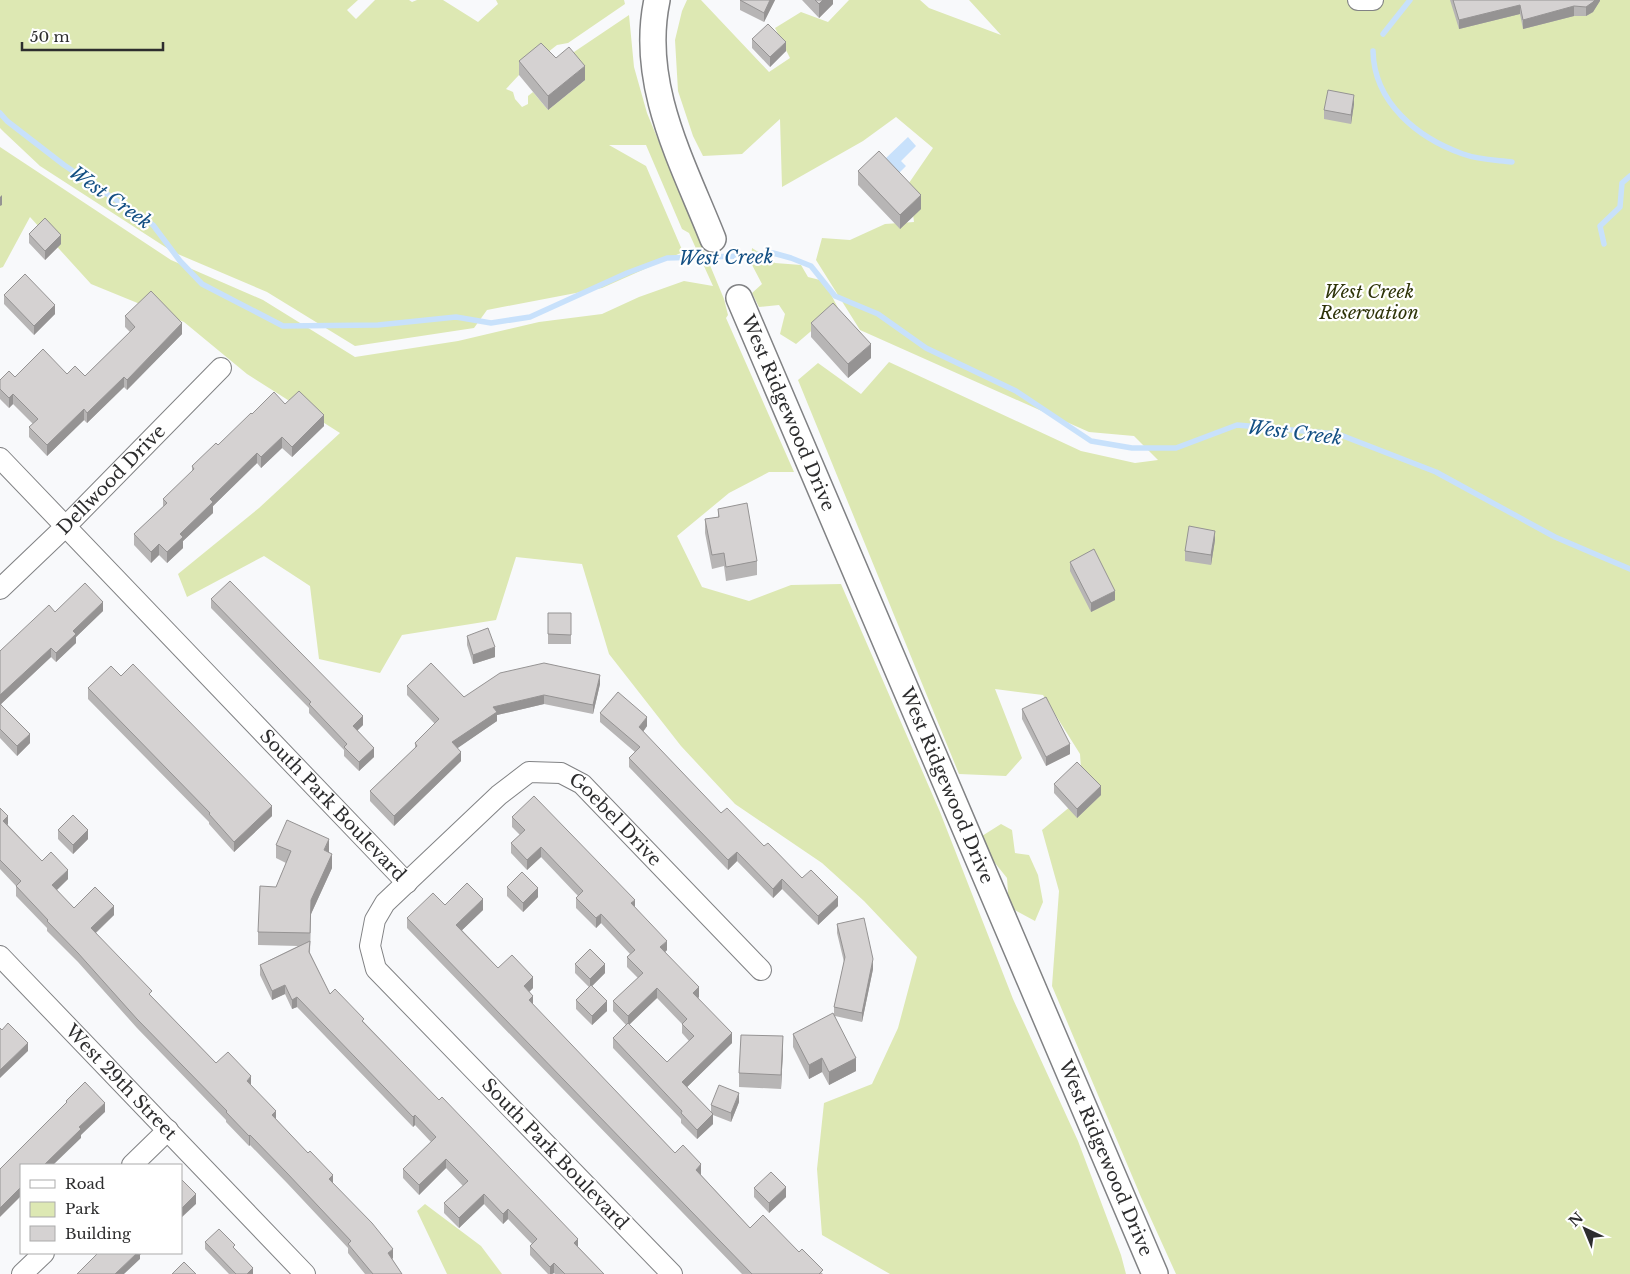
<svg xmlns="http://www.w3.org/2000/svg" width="1630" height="1274" viewBox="0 0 1630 1274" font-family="'Libre Baskerville',serif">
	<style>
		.green { fill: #dde8b3 }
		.water { fill: #c8e1fb }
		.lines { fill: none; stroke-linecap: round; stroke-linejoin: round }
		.stream { stroke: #c8e1fb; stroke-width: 5.5 }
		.minor-casing { stroke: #818284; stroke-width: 22 }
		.tertiary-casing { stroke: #818284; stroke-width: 28 }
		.minor { stroke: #fff; stroke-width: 20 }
		.tertiary { stroke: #fff; stroke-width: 25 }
		.wall { fill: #b7b5b5; fill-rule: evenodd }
		.shaded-wall { fill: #959393 }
		.building { fill: #d5d2d2; stroke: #959393 }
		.labels { text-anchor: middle; stroke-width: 4.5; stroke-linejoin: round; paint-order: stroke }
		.park-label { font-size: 18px; font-style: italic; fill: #2e3409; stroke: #fff }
		.street-label { font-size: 18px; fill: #2d2d2e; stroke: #fff }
		.water-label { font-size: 19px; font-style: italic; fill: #134f83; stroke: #fff }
	</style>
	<rect width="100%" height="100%" fill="#f8f9fb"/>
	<path class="green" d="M 0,0 L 358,0 L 347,10 L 356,19 L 375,0 L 409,0 L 412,2 L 417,0 L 443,0 L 478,22 L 498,4 L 496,0 L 624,0 L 625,4 L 568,43 L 557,45 L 519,75 L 506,89 L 513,92 L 515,99 L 522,107 L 528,104 L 528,96 L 533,92 L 548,110 L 585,80 L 569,60 L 574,52 L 629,15 L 634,67 L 647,113 L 724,299 L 728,315 L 726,318 L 794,472 L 769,472 L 729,493 L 677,536 L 702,587 L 749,601 L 791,585 L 841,584 L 940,812 L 1013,999 L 1078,1141 L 1121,1255 L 1126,1274 L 890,1274 L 822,1235 L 817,1169 L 824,1103 L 872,1084 L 898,1028 L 917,957 L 864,901 L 822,863 L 735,804 L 681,746 L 609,654 L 582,564 L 516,557 L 496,620 L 402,635 L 380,673 L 319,659 L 310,586 L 264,556 L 187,597 L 178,574 L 259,508 L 340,433 L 247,374 L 184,322 L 91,284 L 30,217 L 3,267 L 0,268 L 0,147 L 171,260 L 263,300 L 355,357 L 458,341 L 539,322 L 602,314 L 639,297 L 684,281 L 713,286 L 689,233 L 682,229 L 646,145 L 609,145 L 646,166 L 683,252 L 602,288 L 487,310 L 474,328 L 355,346 L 267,292 L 173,252 L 40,166 L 5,133 L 0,128 Z
		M 687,0 L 701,0 L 769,72 L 790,58 L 775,28 L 801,12 L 828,22 L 849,0 L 920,0 L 929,8 L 1001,35 L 969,0 L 1630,0 L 1630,1274 L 1176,1274 L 1141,1197 L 1052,986 L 1059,891 L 1042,830 L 1083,796 L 1080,754 L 1043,695 L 995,689 L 1022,758 L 1006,776 L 959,774 L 798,380 L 818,363 L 861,394 L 889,362 L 1081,451 L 1135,463 L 1158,460 L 1134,436 L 1089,432 L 860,330 L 816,260 L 822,238 L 850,240 L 885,224 L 914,222 L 909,183 L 933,148 L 896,117 L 863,141 L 782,187 L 780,119 L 742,154 L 703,156 L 693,136 L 678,91 L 675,40 L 682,11 Z
		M 752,248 L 775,263 L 801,265 L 808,277 L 824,281 L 838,308 L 796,344 L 780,334 L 785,314 L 779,305 L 759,307 L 752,293 L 762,284 L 751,263 Z
		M 1001,824 L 1012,830 L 1015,853 L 1029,855 L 1038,875 L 1043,902 L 1035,921 L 1009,907 L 1007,878 L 991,858 L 982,836 Z
		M 425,1204 L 481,1246 L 502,1274 L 447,1274 L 417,1211 Z"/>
	<path class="water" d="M 908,137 L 916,146 L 901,161 L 906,166 L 899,173 L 885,159 Z"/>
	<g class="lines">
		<path class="stream" d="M 1383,34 L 1410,0
			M 1373,51 C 1374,103 1418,138 1463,154 C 1479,160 1496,160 1512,162
			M 0,113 L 7,121 L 64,165 L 153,225 L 180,261 L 202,284 L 283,326 L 378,325 L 456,317 L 491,323 L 530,317 L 627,273 L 667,258 L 742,256 L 773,253 L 791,258 L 811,266 L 835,296 L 878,314 L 926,348 L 1016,391 L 1091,441 L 1132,448 L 1176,448 L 1237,425 L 1338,434 L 1436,472 L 1555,537 L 1630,569
			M 1604,244 L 1600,226 L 1620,207 L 1622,183 L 1630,176"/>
		<defs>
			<g id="minor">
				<path d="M 1358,0 L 1373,0"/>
				<path id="s1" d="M 0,458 L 407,883"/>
				<path id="s2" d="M 0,589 L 65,527 L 221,368"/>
				<path id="s3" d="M 0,956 L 305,1274"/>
				<path d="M 132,1165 L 168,1130"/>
				<path d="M 22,1274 L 44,1253"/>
				<path id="s4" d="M 672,1274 L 376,969 L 370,946 L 375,920 L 385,903 L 499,795 L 529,772 L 561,773 L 582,784 L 761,970"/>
			</g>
			<g id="tertiary">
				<path d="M 657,0 C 639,85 683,163 713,239"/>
				<path id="s5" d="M 739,298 L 1155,1274"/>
			</g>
		</defs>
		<use href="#minor" class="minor-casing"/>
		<use href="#tertiary" class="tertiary-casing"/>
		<use href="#minor" class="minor"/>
		<use href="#tertiary" class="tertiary"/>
	</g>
	<path class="wall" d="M 740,0 L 775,0 L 764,22 L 740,10 Z
		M 802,0 L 833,0 L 833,4 L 819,18 Z
		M 1450,0 L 1600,0 L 1593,12 L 1586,16 L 1574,16 L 1523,29 L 1520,14 L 1459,29 Z
		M 752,39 L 786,51 L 770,67 L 752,48 Z
		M 556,58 L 585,80 L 548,110 L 519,75 L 519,61 Z
		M 1354,104 L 1351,124 L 1324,119 L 1324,110 Z
		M 858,171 L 921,209 L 900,229 L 858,185 Z
		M 29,234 L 61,244 L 45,260 L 29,243 Z
		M 4,295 L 55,314 L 34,335 L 4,304 Z
		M 125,316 L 182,334 L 127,390 L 124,387 L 87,423 L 84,420 L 47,456 L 29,437 L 29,427 L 33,424 L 13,404 L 9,408 L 0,399 L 0,380 L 15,377 L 85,376 L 130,332 L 125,327 Z
		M 811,323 L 871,358 L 848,378 L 811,337 Z
		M 285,404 L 324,426 L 292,457 L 282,448 L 261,468 L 257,463 L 213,506 L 213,513 L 183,541 L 183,548 L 167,563 L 159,555 L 151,563 L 134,545 L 134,534 L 163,507 L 163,499 L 192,472 L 192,466 L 218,445 L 252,414 Z
		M 718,509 L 757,561 L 757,575 L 726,581 L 724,566 L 712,569 L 705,533 L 705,519 L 718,517 Z
		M 1215,540 L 1211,565 L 1185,561 L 1185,551 Z
		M 1070,562 L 1115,600 L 1091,612 L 1070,571 Z
		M 211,599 L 363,725 L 357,730 L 374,757 L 359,771 L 344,756 L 344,750 L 309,713 L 309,708 L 211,608 Z
		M 103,611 L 76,637 L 76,643 L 56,662 L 51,657 L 1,704 L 30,743 L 17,756 L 0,738 L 0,651 L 55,612 Z
		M 548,613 L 571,613 L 571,644 L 548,644 Z
		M 467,636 L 495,657 L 473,664 L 467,645 Z
		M 121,676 L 272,816 L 234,852 L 209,824 L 209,822 L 88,699 L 88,688 Z
		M 600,684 L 593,714 L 544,704 L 497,715 L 497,721 L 457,748 L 461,761 L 394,826 L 370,801 L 370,791 L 415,748 L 415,743 L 435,724 L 407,695 L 407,686 L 464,697 Z
		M 1022,709 L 1070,754 L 1046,766 L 1022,719 Z
		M 600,713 L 647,726 L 643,732 L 721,813 L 764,846 L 802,878 L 838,906 L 818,925 L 782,889 L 773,898 L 737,861 L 728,870 L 629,767 L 629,758 L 635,752 L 600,722 Z
		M 1054,784 L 1101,795 L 1077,818 L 1054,793 Z
		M 0,808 L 8,825 L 42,861 L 68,879 L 56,890 L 74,908 L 114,915 L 96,933 L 152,997 L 216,1063 L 251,1085 L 276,1119 L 333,1184 L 393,1258 L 392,1259 L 402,1274 L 365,1274 L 348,1253 L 348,1248 L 287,1183 L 250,1145 L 249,1146 L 226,1122 L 226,1120 L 137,1028 L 78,962 L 47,931 L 47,928 L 16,896 L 16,886 L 0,869 Z
		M 512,817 L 635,907 L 667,950 L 665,952 L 699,997 L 698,998 L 732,1043 L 687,1087 L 711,1113 L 711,1105 L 739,1102 L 731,1122 L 713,1115 L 713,1124 L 697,1139 L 681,1123 L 681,1119 L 613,1048 L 613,1038 L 626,1025 L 613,1011 L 613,1001 L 638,978 L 627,967 L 627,957 L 630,954 L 601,923 L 596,928 L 576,908 L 576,898 L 578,896 L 541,857 L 527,870 L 511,853 L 511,843 L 520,835 L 512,827 ZM 657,998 L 682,1024 L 682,1033 L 689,1041 L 667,1062 L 629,1024 Z
		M 58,830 L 88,839 L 73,854 L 58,839 Z
		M 276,845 L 329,852 L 332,868 L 311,914 L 310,953 L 330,994 L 364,1022 L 604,1274 L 555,1274 L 554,1273 L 552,1274 L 548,1274 L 530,1255 L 530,1246 L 532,1244 L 508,1219 L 503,1224 L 484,1204 L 459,1228 L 444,1213 L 444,1203 L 463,1186 L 446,1168 L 419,1195 L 403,1178 L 403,1169 L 431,1142 L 415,1125 L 413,1127 L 297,1007 L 292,1009 L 285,994 L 272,1000 L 260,975 L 260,965 L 298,946 L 258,945 L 258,932 L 276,887 L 286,863 L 276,858 Z
		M 507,887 L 538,897 L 523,912 L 507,896 Z
		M 445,905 L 483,910 L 462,930 L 498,968 L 533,988 L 529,992 L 533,1005 L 675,1153 L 701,1175 L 750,1228 L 799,1252 L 823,1274 L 742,1274 L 407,928 L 407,918 Z
		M 837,924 L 873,969 L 862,1022 L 835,1016 L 856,1071 L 829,1085 L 822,1072 L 809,1079 L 793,1047 L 793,1034 L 834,1015 L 834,1007 L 844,962 L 837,933 Z
		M 575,964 L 605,973 L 592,986 L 607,1011 L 592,1025 L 576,1009 L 576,1000 L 589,987 L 575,973 Z
		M 783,1050 L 781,1089 L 739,1087 L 739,1073 Z
		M 754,1188 L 786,1197 L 769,1213 L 754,1197 Z
		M 205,1242 L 235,1249 L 253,1274 L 229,1274 L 205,1249 Z"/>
	<path class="shaded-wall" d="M 770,0 L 775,0 L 764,22 L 764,13 Z
		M 823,0 L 833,0 L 833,4 L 819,18 L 819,4 Z
		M 1595,0 L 1600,0 L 1600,1 L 1593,12 L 1586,16 L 1586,7 Z
		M 1520,5 L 1520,14 L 1459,29 L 1459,20 Z
		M 1574,6 L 1574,16 L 1523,29 L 1523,20 Z
		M 786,42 L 786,51 L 770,67 L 770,57 Z
		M 585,66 L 585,80 L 548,110 L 548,96 Z
		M 1354,95 L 1354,104 L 1351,124 L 1351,115 Z
		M 2,195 L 2,205 L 0,206 L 0,197 Z
		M 921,195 L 921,209 L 900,229 L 900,215 Z
		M 61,235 L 61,244 L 45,260 L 45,251 Z
		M 55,305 L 55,314 L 34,335 L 34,326 Z
		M 182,323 L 182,334 L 127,390 L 127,380 Z
		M 871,344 L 871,358 L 848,378 L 848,364 Z
		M 124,377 L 124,387 L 87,423 L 87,413 Z
		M 13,394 L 13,404 L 9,408 L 9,398 Z
		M 84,409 L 84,420 L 47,456 L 47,445 Z
		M 324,415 L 324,426 L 292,457 L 292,447 Z
		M 282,437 L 282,448 L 261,468 L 261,457 Z
		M 257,453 L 257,463 L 213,506 L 213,513 L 183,541 L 183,548 L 167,563 L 167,552 L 180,534 L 210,499 Z
		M 1215,531 L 1215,540 L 1211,565 L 1211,555 Z
		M 159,544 L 159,555 L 151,563 L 151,552 Z
		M 1115,591 L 1115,600 L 1091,612 L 1091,603 Z
		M 103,602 L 103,611 L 76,637 L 76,643 L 56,662 L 56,653 L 73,631 Z
		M 495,647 L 495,657 L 473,664 L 473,655 Z
		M 51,648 L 51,657 L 0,705 L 0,695 Z
		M 600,675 L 600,684 L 593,714 L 593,705 Z
		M 544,695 L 544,704 L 497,715 L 497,721 L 452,752 L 452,742 L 493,707 Z
		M 363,716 L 363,725 L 353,735 L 353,726 Z
		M 647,717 L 647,726 L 639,737 L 639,727 Z
		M 30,734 L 30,743 L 17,756 L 17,746 Z
		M 1070,744 L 1070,754 L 1046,766 L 1046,757 Z
		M 374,748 L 374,757 L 359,771 L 359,762 Z
		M 461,752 L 461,761 L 394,826 L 394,816 Z
		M 1101,786 L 1101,795 L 1077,818 L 1077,809 Z
		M 272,806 L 272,816 L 234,852 L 234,842 Z
		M 8,816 L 8,825 L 3,821 Z
		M 88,830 L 88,839 L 73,854 L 73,845 Z
		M 329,839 L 329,853 L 324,850 Z
		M 541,847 L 541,857 L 527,870 L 527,860 Z
		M 737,852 L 737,861 L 728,870 L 728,860 Z
		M 332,854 L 332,868 L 311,914 L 310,947 L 311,900 Z
		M 68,870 L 68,879 L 52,895 L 52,885 Z
		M 782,879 L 782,889 L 773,898 L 773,889 Z
		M 538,888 L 538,897 L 523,912 L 523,903 Z
		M 838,897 L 838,906 L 818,925 L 818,916 Z
		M 483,899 L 483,910 L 456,936 L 456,925 Z
		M 635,900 L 635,910 L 631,903 Z
		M 114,906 L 114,915 L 91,937 L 91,928 Z
		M 601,914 L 601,923 L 596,928 L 596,918 Z
		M 667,941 L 667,950 L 660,957 L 660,947 Z
		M 873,959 L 873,969 L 862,1022 L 862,1013 Z
		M 605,964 L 605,973 L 590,988 L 590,979 Z
		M 533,977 L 533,988 L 524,997 L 524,986 Z
		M 285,985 L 285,994 L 272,1000 L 272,991 Z
		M 699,987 L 699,997 L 693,1003 L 693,993 Z
		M 657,988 L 657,998 L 628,1026 L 628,1016 Z
		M 533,996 L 533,1007 L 529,1000 Z
		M 297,997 L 297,1007 L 292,1009 L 292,1000 Z
		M 607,1001 L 607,1011 L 592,1025 L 592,1016 Z
		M 732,1033 L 732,1043 L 682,1092 L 682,1082 Z
		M 783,1036 L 783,1050 L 781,1089 L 781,1075 Z
		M 28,1043 L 28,1051 L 0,1078 L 0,1070 Z
		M 822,1058 L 822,1072 L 809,1079 L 809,1065 Z
		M 856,1058 L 856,1071 L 829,1085 L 829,1072 Z
		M 251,1076 L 251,1086 L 247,1081 Z
		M 739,1093 L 739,1102 L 731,1122 L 731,1113 Z
		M 105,1103 L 105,1112 L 81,1135 L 81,1138 L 53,1165 L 44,1165 L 79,1127 Z
		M 276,1111 L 276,1120 L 272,1115 Z
		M 713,1114 L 713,1124 L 697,1139 L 697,1130 Z
		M 415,1115 L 415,1125 L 413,1127 L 413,1117 Z
		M 250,1135 L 250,1145 L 249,1146 L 249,1136 Z
		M 446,1159 L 446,1168 L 419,1195 L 419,1185 Z
		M 701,1164 L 701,1175 L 696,1180 L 696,1170 Z
		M 333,1175 L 333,1184 L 329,1179 Z
		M 21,1187 L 21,1196 L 0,1217 L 0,1208 Z
		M 786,1187 L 786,1197 L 769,1213 L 769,1203 Z
		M 196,1194 L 196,1204 L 181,1218 L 181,1209 Z
		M 484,1194 L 484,1204 L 459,1228 L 459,1218 Z
		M 508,1209 L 508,1219 L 503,1224 L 503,1214 Z
		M 578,1239 L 578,1249 L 574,1243 Z
		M 393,1249 L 393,1258 L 388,1263 L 388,1253 Z
		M 137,1253 L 142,1253 L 140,1255 L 140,1259 L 124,1274 L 115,1274 Z
		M 554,1263 L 554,1273 L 552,1274 L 550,1274 L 550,1267 Z
		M 253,1268 L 253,1274 L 247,1274 Z"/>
	<path class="building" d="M 740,0 L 770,0 L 764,13 Z
		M 815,0 L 823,0 L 819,4 Z
		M 1453,0 L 1595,0 L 1593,2 L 1586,7 L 1574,6 L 1523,20 L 1520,5 L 1459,20 Z
		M 768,24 L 786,42 L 770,57 L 752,39 Z
		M 541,43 L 556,58 L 569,47 L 585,66 L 548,96 L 519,61 Z
		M 1328,90 L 1354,95 L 1351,115 L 1324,110 Z
		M 879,151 L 921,195 L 900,215 L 858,171 Z
		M 45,218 L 61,235 L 45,251 L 29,234 Z
		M 25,274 L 55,305 L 34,326 L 4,295 Z
		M 151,291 L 182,323 L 127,380 L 124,377 L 87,413 L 84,409 L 47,445 L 29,427 L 38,419 L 13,394 L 9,398 L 0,389 L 0,380 L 9,371 L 15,377 L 43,349 L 67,374 L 75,366 L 85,376 L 135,327 L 125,316 Z
		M 833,303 L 871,344 L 848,364 L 811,323 Z
		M 299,391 L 324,415 L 292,447 L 282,437 L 261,457 L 257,453 L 210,499 L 213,502 L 180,534 L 183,537 L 167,552 L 159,544 L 151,552 L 134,534 L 167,503 L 163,499 L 194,469 L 192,466 L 216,443 L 218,445 L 251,413 L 252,414 L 274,392 L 285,404 Z
		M 747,503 L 757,561 L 726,567 L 724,553 L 712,555 L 705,519 L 719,517 L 718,509 Z
		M 1189,526 L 1215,531 L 1211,555 L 1185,551 Z
		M 1094,549 L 1115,591 L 1091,603 L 1070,562 Z
		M 230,581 L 363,716 L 353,726 L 374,748 L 359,762 L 344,747 L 347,744 L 309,704 L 311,702 L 211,599 Z
		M 85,583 L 103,602 L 73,631 L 76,634 L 56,653 L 51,648 L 0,695 L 0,651 L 49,605 L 55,612 Z
		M 548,613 L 571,613 L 571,635 L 548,634 Z
		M 488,628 L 495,647 L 473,655 L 467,636 Z
		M 431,663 L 464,697 L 500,673 L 544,663 L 600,675 L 593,705 L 544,695 L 493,707 L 497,712 L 452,742 L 461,752 L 394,816 L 370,791 L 417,746 L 415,743 L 439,719 L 407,686 Z
		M 133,664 L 272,806 L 234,842 L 209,814 L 210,813 L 88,688 L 111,666 L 121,676 Z
		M 618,692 L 647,717 L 639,727 L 721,813 L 727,808 L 764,846 L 768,843 L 802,878 L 811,870 L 838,897 L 818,916 L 782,879 L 773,889 L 737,852 L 728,860 L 629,758 L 640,747 L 600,713 Z
		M 1046,697 L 1070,744 L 1046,757 L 1022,709 Z
		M 0,704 L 30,734 L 17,746 L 0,729 Z
		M 1077,762 L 1101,786 L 1077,809 L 1054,784 Z
		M 534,796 L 635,900 L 631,903 L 667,941 L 660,947 L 699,987 L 693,993 L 732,1033 L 682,1082 L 713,1114 L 697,1130 L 681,1113 L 682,1111 L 613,1038 L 628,1023 L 667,1062 L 694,1036 L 682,1024 L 687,1019 L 657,988 L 628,1016 L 613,1001 L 643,973 L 627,957 L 635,950 L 601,914 L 596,918 L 576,898 L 583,891 L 541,847 L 527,860 L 511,843 L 525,830 L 512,817 Z
		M 0,808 L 8,816 L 3,821 L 42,861 L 51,852 L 68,870 L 52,885 L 74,908 L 95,887 L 114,906 L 91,928 L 152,991 L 149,994 L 216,1063 L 228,1052 L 251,1076 L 247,1081 L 276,1111 L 272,1115 L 308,1153 L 310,1151 L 333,1175 L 329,1179 L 372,1223 L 393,1249 L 388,1253 L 402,1274 L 373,1274 L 348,1244 L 351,1241 L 287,1173 L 250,1135 L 249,1136 L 226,1112 L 227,1111 L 137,1019 L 78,953 L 47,921 L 48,920 L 16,886 L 21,881 L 0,860 Z
		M 73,815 L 88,830 L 73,845 L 58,830 Z
		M 287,820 L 329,839 L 324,850 L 332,854 L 311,900 L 310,933 L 258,932 L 260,886 L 276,887 L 291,851 L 276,845 Z
		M 522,872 L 538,888 L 523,903 L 507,887 Z
		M 467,883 L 483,899 L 456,925 L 498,968 L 512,955 L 533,977 L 524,986 L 533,996 L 529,1000 L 675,1153 L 683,1145 L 701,1164 L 696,1170 L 750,1228 L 763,1215 L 799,1252 L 802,1249 L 823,1270 L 819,1274 L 752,1274 L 407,918 L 433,893 L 445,905 Z
		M 864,918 L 873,959 L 862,1013 L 834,1007 L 845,957 L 837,924 Z
		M 310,941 L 309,952 L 330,994 L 335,989 L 364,1019 L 362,1021 L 404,1064 L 439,1100 L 442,1097 L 578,1239 L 574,1243 L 604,1274 L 565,1274 L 554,1263 L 550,1267 L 530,1246 L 537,1239 L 508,1209 L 503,1214 L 484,1194 L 459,1218 L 444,1203 L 468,1181 L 446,1159 L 419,1185 L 403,1169 L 436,1137 L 415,1115 L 413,1117 L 297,997 L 292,1000 L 285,985 L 272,991 L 260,965 Z
		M 590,949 L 605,964 L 590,979 L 575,964 Z
		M 591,985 L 607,1001 L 592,1016 L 576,1000 Z
		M 833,1013 L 856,1058 L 829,1072 L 822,1058 L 809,1065 L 793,1034 Z
		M 8,1023 L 28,1043 L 0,1070 L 0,1028 L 2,1030 Z
		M 741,1035 L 783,1036 L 781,1075 L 739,1073 Z
		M 85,1082 L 105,1103 L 79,1127 L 81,1129 L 44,1165 L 21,1165 L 21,1187 L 0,1208 L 0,1169 L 67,1102 L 66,1101 Z
		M 719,1085 L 739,1093 L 731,1113 L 711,1105 Z
		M 771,1172 L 786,1187 L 769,1203 L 754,1188 Z
		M 181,1179 L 196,1194 L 181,1209 Z
		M 219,1229 L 235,1245 L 233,1247 L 253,1268 L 247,1274 L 236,1274 L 205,1242 Z
		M 98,1253 L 137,1253 L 115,1274 L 77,1274 Z
		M 184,1262 L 196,1274 L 172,1274 Z"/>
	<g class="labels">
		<g class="park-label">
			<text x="1369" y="298">West Creek<tspan x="1369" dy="21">Reservation</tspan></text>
		</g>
		<g class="street-label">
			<text dy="6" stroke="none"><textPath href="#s5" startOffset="125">West Ridgewood Drive</textPath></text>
			<text dy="6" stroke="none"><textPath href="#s2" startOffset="156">Dellwood Drive</textPath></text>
			<text dy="6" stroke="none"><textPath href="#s5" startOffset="530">West Ridgewood Drive</textPath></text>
			<text dy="6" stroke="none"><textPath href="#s1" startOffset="481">South Park Boulevard</textPath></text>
			<text dy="6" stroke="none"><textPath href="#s4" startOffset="794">Goebel Drive</textPath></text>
			<text dy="6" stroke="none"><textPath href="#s3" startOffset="175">West 29th Street</textPath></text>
			<text transform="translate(555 1154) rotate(46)" y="6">South Park Boulevard</text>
			<text dy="6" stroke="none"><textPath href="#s5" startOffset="935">West Ridgewood Drive</textPath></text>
		</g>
		<g class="water-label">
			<text transform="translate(111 197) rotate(35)" y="7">West Creek</text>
			<text transform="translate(726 257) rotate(-1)" y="7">West Creek</text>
			<text transform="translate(1295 432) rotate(7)" y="7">West Creek</text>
		</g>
	</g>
	<rect x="20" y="1164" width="162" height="90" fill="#ffffff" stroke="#ababab"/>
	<rect x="30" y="1180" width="25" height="8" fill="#ffffff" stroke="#ababab"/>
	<text x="65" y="1189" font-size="15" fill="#2d2d2e">Road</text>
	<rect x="30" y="1202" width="25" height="15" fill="#dde8b3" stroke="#ababab"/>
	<text x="65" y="1214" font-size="15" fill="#2d2d2e">Park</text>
	<rect x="30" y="1226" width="25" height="15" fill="#d5d2d2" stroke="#ababab"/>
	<text x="65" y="1239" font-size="15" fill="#2d2d2e">Building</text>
	<g transform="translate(1585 1229) rotate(316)" stroke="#ffffff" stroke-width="4" paint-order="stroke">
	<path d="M0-4L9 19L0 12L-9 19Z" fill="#2d2d2e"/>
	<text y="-8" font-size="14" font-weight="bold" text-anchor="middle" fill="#2d2d2e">N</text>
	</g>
	<path d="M22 42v8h141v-8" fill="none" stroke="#2d2d2e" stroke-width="2.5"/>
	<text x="30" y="42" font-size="15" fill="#2d2d2e" stroke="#ffffff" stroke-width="4" paint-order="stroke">50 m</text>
</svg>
